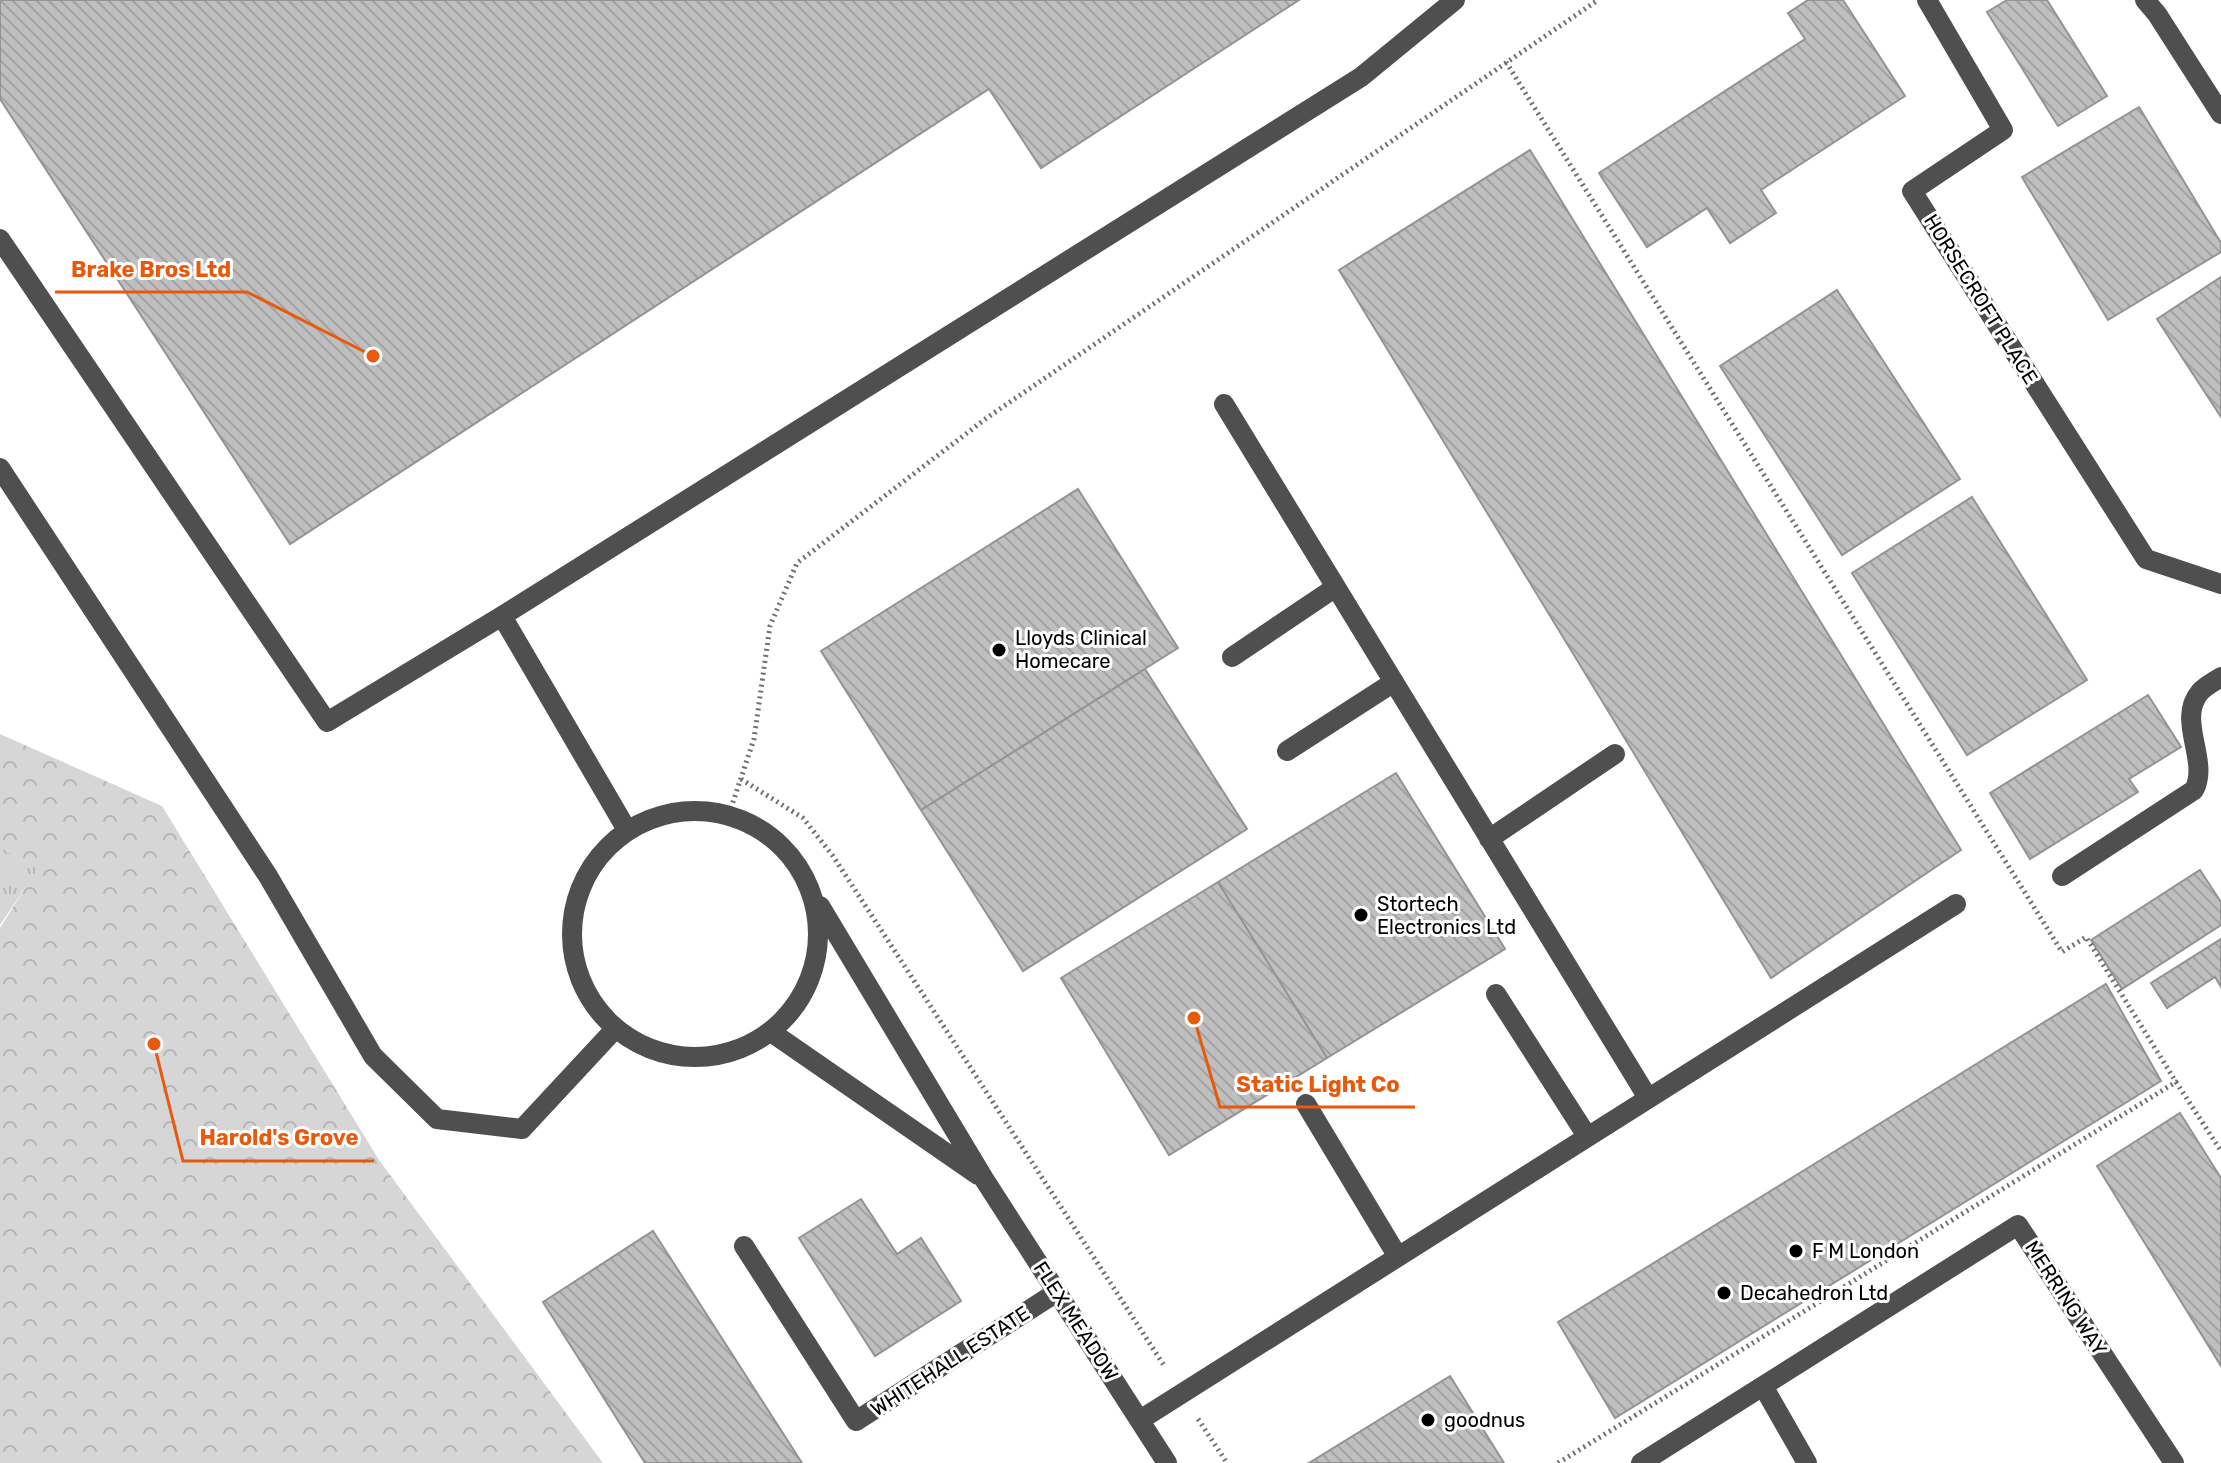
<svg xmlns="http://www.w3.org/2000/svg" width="2221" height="1463" viewBox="0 0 2221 1463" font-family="Rubik,sans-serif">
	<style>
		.grass { fill: url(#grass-tufts) }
		.forest { fill: url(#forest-crowns) }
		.building { fill: url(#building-back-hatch); stroke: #939393; stroke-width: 2 }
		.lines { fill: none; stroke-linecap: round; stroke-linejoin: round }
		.path { stroke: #717171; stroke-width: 5; stroke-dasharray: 2 4; stroke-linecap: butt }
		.minor { stroke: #4f4f4f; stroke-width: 20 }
		.poi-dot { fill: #000; stroke: #fff; stroke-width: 3 }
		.labels { text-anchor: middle; stroke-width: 6; stroke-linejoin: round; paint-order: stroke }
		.street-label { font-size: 20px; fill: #000; stroke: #fff }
		.poi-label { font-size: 20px; fill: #000; stroke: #fff; text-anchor: start }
		.leader { fill: none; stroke: #e8590c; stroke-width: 3 }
		.callout-dot { fill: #e8590c; stroke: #fff; stroke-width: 3 }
		.callout-label { font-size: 22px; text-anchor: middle; font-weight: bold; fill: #e8590c; stroke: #fff; stroke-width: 6; stroke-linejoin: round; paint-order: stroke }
	</style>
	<defs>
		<pattern id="grass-tufts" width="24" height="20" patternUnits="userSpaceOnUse" patternTransform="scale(2)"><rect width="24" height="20" fill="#d6d6d6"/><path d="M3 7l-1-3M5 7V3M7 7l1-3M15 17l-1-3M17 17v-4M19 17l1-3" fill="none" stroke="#b6b6b6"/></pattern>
		<pattern id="forest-crowns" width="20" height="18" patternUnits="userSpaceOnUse" patternTransform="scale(2)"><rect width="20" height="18" fill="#d6d6d6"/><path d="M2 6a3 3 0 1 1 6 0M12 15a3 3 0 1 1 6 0" fill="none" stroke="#b6b6b6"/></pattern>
		<pattern id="building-back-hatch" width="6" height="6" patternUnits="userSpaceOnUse" patternTransform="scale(2)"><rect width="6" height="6" fill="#bfbfbf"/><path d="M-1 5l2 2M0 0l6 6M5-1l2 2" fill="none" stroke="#a2a2a2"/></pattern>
	</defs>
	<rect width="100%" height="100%" fill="#fff"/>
	<path class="grass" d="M 0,847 L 38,869 L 0,925 Z"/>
	<path class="forest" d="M 0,734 L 162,806 L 379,1160 L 603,1463 L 0,1463 L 0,928 L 37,869 L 0,847 Z"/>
	<path class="building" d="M 0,0 L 1299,0 L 1041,168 L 989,89 L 290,544 L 0,99 Z
		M 1808,0 L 1843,0 L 1905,96 L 1761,190 L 1776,213 L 1730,243 L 1707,208 L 1647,247 L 1599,173 L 1805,39 L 1788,13 Z
		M 2007,0 L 2047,0 L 2107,96 L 2058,126 L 1987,12 Z
		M 2139,107 L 2221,243 L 2221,252 L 2108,320 L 2022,177 Z
		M 1530,150 L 1961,850 L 1771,978 L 1339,270 Z
		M 2221,277 L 2221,417 L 2157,319 Z
		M 1837,290 L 1960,479 L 1842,555 L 1720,366 Z
		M 1078,489 L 1178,648 L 921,810 L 821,651 Z
		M 1972,497 L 2087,680 L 1967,755 L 1852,573 Z
		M 1145,669 L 1247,829 L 1023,971 L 921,810 Z
		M 2148,695 L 2181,747 L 2129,779 L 2138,792 L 2030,859 L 1990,793 Z
		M 1396,773 L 1505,949 L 1327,1058 L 1218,882 Z
		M 2200,870 L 2221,902 L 2221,925 L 2122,989 L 2091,940 Z
		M 1218,882 L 1327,1058 L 1169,1155 L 1061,978 Z
		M 2221,939 L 2221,987 L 2215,977 L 2167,1008 L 2151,983 Z
		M 2106,984 L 2161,1081 L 1615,1418 L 1558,1322 Z
		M 2180,1113 L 2221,1178 L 2221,1366 L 2097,1166 Z
		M 861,1199 L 897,1254 L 921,1238 L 961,1301 L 875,1356 L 799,1238 Z
		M 653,1231 L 802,1463 L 645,1463 L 543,1302 Z
		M 1450,1376 L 1504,1463 L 1309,1463 Z"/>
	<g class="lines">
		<path class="path" d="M 1506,62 L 2062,952 L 2086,937 L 2176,1082
			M 741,779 L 803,818 L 833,856 L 1165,1367
			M 729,814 L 754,739 L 770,626 L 797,563 L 988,417 L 1598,0
			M 1198,1419 L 1227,1463
			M 1558,1463 L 2176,1082 L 2221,1151"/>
		<path class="minor" d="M 1927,0 L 2003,130 L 1912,191 L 2146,559 L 2221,584
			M 2145,0 L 2157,14 L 2221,114
			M 0,239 L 327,722 L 502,616 L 1361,77 L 1455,0
			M 1224,404 L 1648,1098
			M 0,468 L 268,876 L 373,1056 L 437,1119 L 522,1129 L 615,1029
			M 502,616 L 627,830
			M 1232,657 L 1336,587
			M 1287,751 L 1394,682
			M572 934a123 123 0 1 1 246 0a123 123 0 1 1-246 0Z
			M 1489,839 L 1615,754
			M 2062,876 L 2194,790 C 2210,761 2176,720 2200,692 C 2205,686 2215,681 2221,677
			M 820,906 L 984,1179 L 1167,1463
			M 1496,994 L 1587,1136
			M 771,1032 L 978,1175
			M 1306,1104 L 1398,1257
			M 744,1246 L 856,1421 L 1057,1292
			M 1763,1386 L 1807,1463
			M 1140,1420 L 1956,904
			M 1641,1463 L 2018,1225 L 2174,1463"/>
	</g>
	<g class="poi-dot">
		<circle cx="999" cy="650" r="8"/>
		<circle cx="1361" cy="915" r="8"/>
		<circle cx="1796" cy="1251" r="8"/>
		<circle cx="1724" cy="1293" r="8"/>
		<circle cx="1428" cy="1420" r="8"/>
	</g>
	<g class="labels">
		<g class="street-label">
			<text transform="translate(1981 299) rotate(58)" y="7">HORSECROFT PLACE</text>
			<text transform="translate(2066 1298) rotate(57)" y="7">MERRING WAY</text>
			<text transform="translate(1076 1321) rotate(57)" y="7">FLEX MEADOW</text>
			<text transform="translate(950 1361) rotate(-33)" y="7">WHITEHALL ESTATE</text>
		</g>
		<g class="poi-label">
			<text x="1015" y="645">Lloyds Clinical<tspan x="1015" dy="23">Homecare</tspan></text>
			<text x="1377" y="911">Stortech<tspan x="1377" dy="23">Electronics Ltd</tspan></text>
			<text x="1812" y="1258">F M London</text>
			<text x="1740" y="1300">Decahedron Ltd</text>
			<text x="1444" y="1427">goodnus</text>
		</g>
	</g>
	<path class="leader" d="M373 356L247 292H55M1194 1018L1220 1107H1415M154 1044L183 1161H374"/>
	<g class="callout-dot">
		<circle cx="373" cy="356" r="8"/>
		<circle cx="1194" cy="1018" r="8"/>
		<circle cx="154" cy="1044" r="8"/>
	</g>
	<g class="callout-label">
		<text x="151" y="277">Brake Bros Ltd</text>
		<text x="1318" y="1092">Static Light Co</text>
		<text x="279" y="1145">Harold's Grove</text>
	</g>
</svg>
